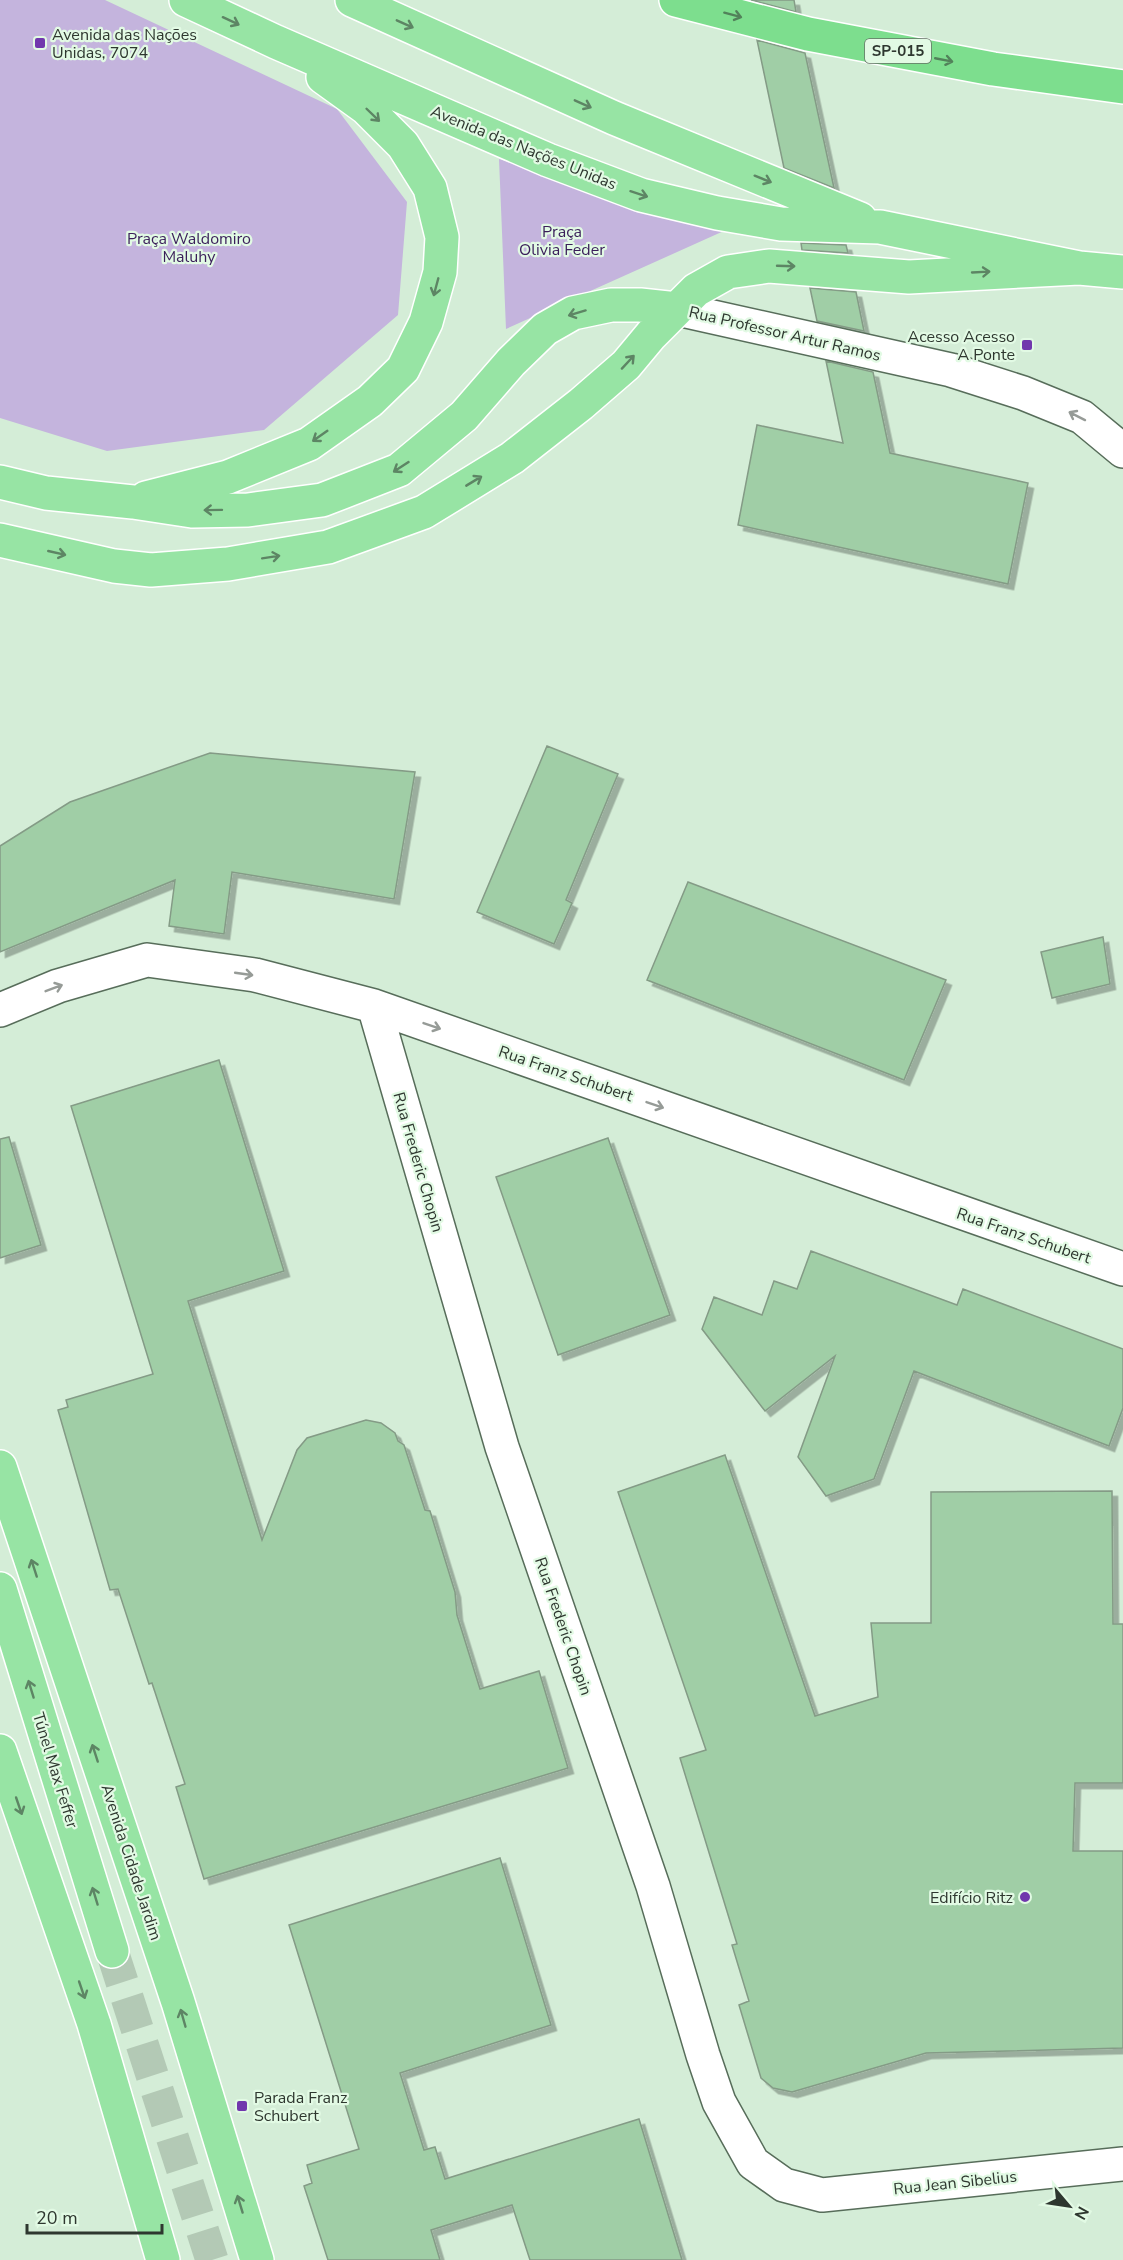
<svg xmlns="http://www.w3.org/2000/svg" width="1123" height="2260" viewBox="0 0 1123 2260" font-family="'Nunito Sans',sans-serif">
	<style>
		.green { fill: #c4b4dd }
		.building { fill: #a0cea6; stroke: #849b86; stroke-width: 1.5; filter: url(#shadow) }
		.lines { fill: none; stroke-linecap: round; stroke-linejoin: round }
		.trunk-tunnel { stroke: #b3c9b5; stroke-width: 33; stroke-dasharray: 33 16; stroke-linecap: butt }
		.minor-casing { stroke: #576d5a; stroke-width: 36 }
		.tertiary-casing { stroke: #576d5a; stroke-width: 36 }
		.trunk-casing { stroke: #fff; stroke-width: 36 }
		.motorway-casing { stroke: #fff; stroke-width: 36 }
		.minor { stroke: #fff; stroke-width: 33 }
		.tertiary { stroke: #fff; stroke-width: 33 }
		.trunk { stroke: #97e4a4; stroke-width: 33 }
		.motorway { stroke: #7dde8e; stroke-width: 33 }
		.oneway { stroke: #52825a }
		.oneway2 { stroke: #5d8564 }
		.oneway3 { stroke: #969b97 }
		.poi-dot { fill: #7137ad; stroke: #e2fae4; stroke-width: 2 }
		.labels { text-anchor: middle; stroke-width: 4.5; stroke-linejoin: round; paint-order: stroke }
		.shield { fill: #e2fae4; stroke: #647265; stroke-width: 1.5 }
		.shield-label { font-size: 15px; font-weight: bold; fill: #2e372f }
		.poi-label { font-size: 16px; fill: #2e372f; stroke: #e2fae4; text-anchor: start }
		.street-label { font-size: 16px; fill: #2e372f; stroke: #e2fae4 }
		.park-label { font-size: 16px; fill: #3a1e5a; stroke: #e2fae4 }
	</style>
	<defs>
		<filter id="shadow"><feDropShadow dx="5.5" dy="5.5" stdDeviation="0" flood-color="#0004"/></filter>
	</defs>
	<rect width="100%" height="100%" fill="#d4edd7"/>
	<path class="green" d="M 0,0 L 105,0 L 337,109 L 407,202 L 398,315 L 264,430 L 107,451 L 0,418 Z
		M 499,159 L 726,230 L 506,329 Z"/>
	<path class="building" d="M 751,0 L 794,0 L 796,12 Z
		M 757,40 L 805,53 L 834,188 L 784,168 Z
		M 801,243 L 846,245 L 848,253 L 802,250 Z
		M 810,288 L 856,292 L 864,331 L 817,321 Z
		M 826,361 L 873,372 L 890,453 L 1028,483 L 1008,584 L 738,525 L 757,425 L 843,443 Z
		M 547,746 L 618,774 L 566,900 L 572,903 L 554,944 L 477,912 Z
		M 210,753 L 415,772 L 394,899 L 232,872 L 224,934 L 169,926 L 175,880 L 0,952 L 0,846 L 70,802 Z
		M 688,882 L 946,980 L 904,1080 L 647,980 Z
		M 1103,937 L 1110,984 L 1052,998 L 1041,952 Z
		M 219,1060 L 284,1271 L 188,1301 L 262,1540 L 297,1450 L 307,1438 L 366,1420 L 381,1423 L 395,1433 L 398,1441 L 404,1445 L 425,1510 L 430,1511 L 455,1592 L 457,1615 L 480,1689 L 539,1671 L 568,1768 L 204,1879 L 176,1787 L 185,1784 L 152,1683 L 149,1684 L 118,1589 L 110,1590 L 58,1410 L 68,1407 L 66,1400 L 153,1374 L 71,1106 Z
		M 9,1137 L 41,1245 L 0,1258 L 0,1139 Z
		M 608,1138 L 670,1315 L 558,1355 L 496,1177 Z
		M 811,1251 L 957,1305 L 963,1289 L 1123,1349 L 1123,1408 L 1109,1446 L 914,1371 L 874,1479 L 826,1496 L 798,1457 L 835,1356 L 765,1411 L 702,1329 L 714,1297 L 762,1315 L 774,1281 L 797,1289 Z
		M 725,1455 L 815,1716 L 878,1697 L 871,1623 L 931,1623 L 931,1492 L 1112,1491 L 1113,1624 L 1123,1624 L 1123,1783 L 1075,1783 L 1073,1851 L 1123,1851 L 1123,2048 L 926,2053 L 792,2092 L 773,2088 L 761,2078 L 739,2005 L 749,2001 L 732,1945 L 737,1944 L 680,1758 L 706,1750 L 618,1492 Z
		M 500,1858 L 551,2025 L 400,2073 L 424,2150 L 435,2147 L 445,2179 L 639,2119 L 682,2260 L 530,2260 L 512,2205 L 431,2230 L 440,2260 L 328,2260 L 304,2186 L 312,2183 L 307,2165 L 359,2149 L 289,1925 Z"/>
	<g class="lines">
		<path class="trunk-tunnel" d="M 112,1951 L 212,2260"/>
		<defs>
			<path id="minor" d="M 374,1006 L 502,1447 L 653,1886 L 703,2055 L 719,2102 L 753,2163 L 784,2185 L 822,2195 L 1123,2164
				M 0,1010 L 58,986 L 147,960 L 255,975 L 374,1006 L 1123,1269"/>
			<path id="tertiary" d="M 677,309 L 951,370 L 1023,393 L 1082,417 L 1123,451"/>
			<path id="trunk" d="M 186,0 L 276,42 L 548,160 L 641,195 L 717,213 L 781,224 L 880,227 L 1079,268 L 1123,272
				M 352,0 L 614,118 L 860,219
				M 0,482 L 46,493 L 133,502 L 192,511 L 248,510 L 322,500 L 399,470 L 464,416 L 511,362 L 545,329 L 573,313 L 611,305 L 640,305 L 677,309
				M 146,498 L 228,477 L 309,444 L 370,401 L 403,369 L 426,322 L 440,272 L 442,237 L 430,188 L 403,145 L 366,108 L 323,77
				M 0,540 L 114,566 L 151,570 L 228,564 L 328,547 L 424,512 L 512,458 L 581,404 L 626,365 L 651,335 L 696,290 L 728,272 L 769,266 L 909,277 L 1079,268
				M 0,1467 L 178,2002 L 257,2260
				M 0,1589 L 112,1951
				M 0,1751 L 94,2024 L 163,2260"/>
			<path id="motorway" d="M 676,0 L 808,34 L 993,69 L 1123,87"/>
		</defs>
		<use href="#minor" class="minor-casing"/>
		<use href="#tertiary" class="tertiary-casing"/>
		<use href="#trunk" class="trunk-casing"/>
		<use href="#motorway" class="motorway-casing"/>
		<use href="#minor" class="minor"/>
		<use href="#tertiary" class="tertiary"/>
		<use href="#trunk" class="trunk"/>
		<use href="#motorway" class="motorway"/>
	</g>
	<defs><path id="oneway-shaft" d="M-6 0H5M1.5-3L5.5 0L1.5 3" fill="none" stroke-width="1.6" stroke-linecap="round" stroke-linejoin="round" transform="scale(1.5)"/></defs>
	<g class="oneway">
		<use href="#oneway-shaft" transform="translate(733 15) rotate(15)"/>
		<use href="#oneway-shaft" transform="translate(944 60) rotate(11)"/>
	</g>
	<g class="oneway2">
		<use href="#oneway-shaft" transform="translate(231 21) rotate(25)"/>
		<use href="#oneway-shaft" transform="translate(405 24) rotate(24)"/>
		<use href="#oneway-shaft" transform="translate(583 104) rotate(24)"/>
		<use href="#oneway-shaft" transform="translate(373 115) rotate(44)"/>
		<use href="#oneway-shaft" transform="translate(763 179) rotate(22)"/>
		<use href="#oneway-shaft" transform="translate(639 194) rotate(18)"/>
		<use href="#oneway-shaft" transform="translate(786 266) rotate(2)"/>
		<use href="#oneway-shaft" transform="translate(981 272) rotate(-3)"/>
		<use href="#oneway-shaft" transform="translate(436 287) rotate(105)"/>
		<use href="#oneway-shaft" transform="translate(577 313) rotate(163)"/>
		<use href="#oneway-shaft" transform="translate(628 362) rotate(-47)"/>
		<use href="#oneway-shaft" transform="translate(320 436) rotate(145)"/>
		<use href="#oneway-shaft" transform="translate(401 467) rotate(147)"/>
		<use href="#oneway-shaft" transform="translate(474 481) rotate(-31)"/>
		<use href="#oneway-shaft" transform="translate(213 510) rotate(179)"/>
		<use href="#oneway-shaft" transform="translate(57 553) rotate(13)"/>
		<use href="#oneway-shaft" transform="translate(271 557) rotate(-9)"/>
		<use href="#oneway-shaft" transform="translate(34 1568) rotate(-108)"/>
		<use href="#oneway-shaft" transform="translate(31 1689) rotate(-107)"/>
		<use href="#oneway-shaft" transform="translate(95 1753) rotate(-108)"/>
		<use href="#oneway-shaft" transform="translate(19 1806) rotate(71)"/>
		<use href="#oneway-shaft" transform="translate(95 1896) rotate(-107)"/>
		<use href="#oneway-shaft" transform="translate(82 1990) rotate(71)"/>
		<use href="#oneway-shaft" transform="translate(183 2018) rotate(-106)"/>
		<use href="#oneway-shaft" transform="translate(240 2204) rotate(-107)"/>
	</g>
	<g class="oneway3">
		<use href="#oneway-shaft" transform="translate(1077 416) rotate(-153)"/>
		<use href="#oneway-shaft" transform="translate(244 974) rotate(8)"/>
		<use href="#oneway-shaft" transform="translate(54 988) rotate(-21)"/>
		<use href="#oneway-shaft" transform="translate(432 1026) rotate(19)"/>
		<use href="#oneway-shaft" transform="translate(655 1105) rotate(19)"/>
	</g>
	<g class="poi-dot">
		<rect x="34" y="37" width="12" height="12" rx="3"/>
		<rect x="1021" y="339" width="12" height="12" rx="3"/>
		<circle cx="1025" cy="1897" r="6"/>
		<rect x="236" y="2100" width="12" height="12" rx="3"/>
	</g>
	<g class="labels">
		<rect class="shield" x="865" y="39" width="66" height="24" rx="4.5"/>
		<g class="shield-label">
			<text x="898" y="56">SP-015</text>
		</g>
		<g class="poi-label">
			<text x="52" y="40">Avenida das Nações<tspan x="52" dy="18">Unidas, 7074</tspan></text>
			<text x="1015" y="342" text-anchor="end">Acesso Acesso<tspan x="1015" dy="18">A Ponte</tspan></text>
			<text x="1013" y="1903" text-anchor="end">Edifício Ritz</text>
			<text x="254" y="2103">Parada Franz<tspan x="254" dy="18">Schubert</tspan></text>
		</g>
		<g class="street-label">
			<text transform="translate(524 147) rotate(22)" y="6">Avenida das Nações Unidas</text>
			<text transform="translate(785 333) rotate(13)" y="6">Rua Professor Artur Ramos</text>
			<text transform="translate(566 1073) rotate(19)" y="6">Rua Franz Schubert</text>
			<text transform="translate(419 1162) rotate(74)" y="6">Rua Frederic Chopin</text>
			<text transform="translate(1024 1235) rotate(19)" y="6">Rua Franz Schubert</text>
			<text transform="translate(564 1626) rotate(71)" y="6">Rua Frederic Chopin</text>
			<text transform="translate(56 1770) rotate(73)" y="6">Túnel Max Feffer</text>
			<text transform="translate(132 1862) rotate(72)" y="6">Avenida Cidade Jardim</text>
			<text transform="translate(955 2182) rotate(-6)" y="6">Rua Jean Sibelius</text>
		</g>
		<g class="park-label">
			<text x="562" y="237">Praça<tspan x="562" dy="18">Olivia Feder</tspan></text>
			<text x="189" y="244">Praça Waldomiro<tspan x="189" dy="18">Maluhy</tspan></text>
		</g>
	</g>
	<g transform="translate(1069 2206) rotate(119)" stroke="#e2fae4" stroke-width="4.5" paint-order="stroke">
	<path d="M0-4.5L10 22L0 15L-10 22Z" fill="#2e372f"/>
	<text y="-9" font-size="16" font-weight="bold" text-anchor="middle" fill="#2e372f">N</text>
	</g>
	<path d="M27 2224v9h135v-9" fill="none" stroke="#2e372f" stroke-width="3"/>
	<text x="36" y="2224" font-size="18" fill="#2e372f" stroke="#e2fae4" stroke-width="4.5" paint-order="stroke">20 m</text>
</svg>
